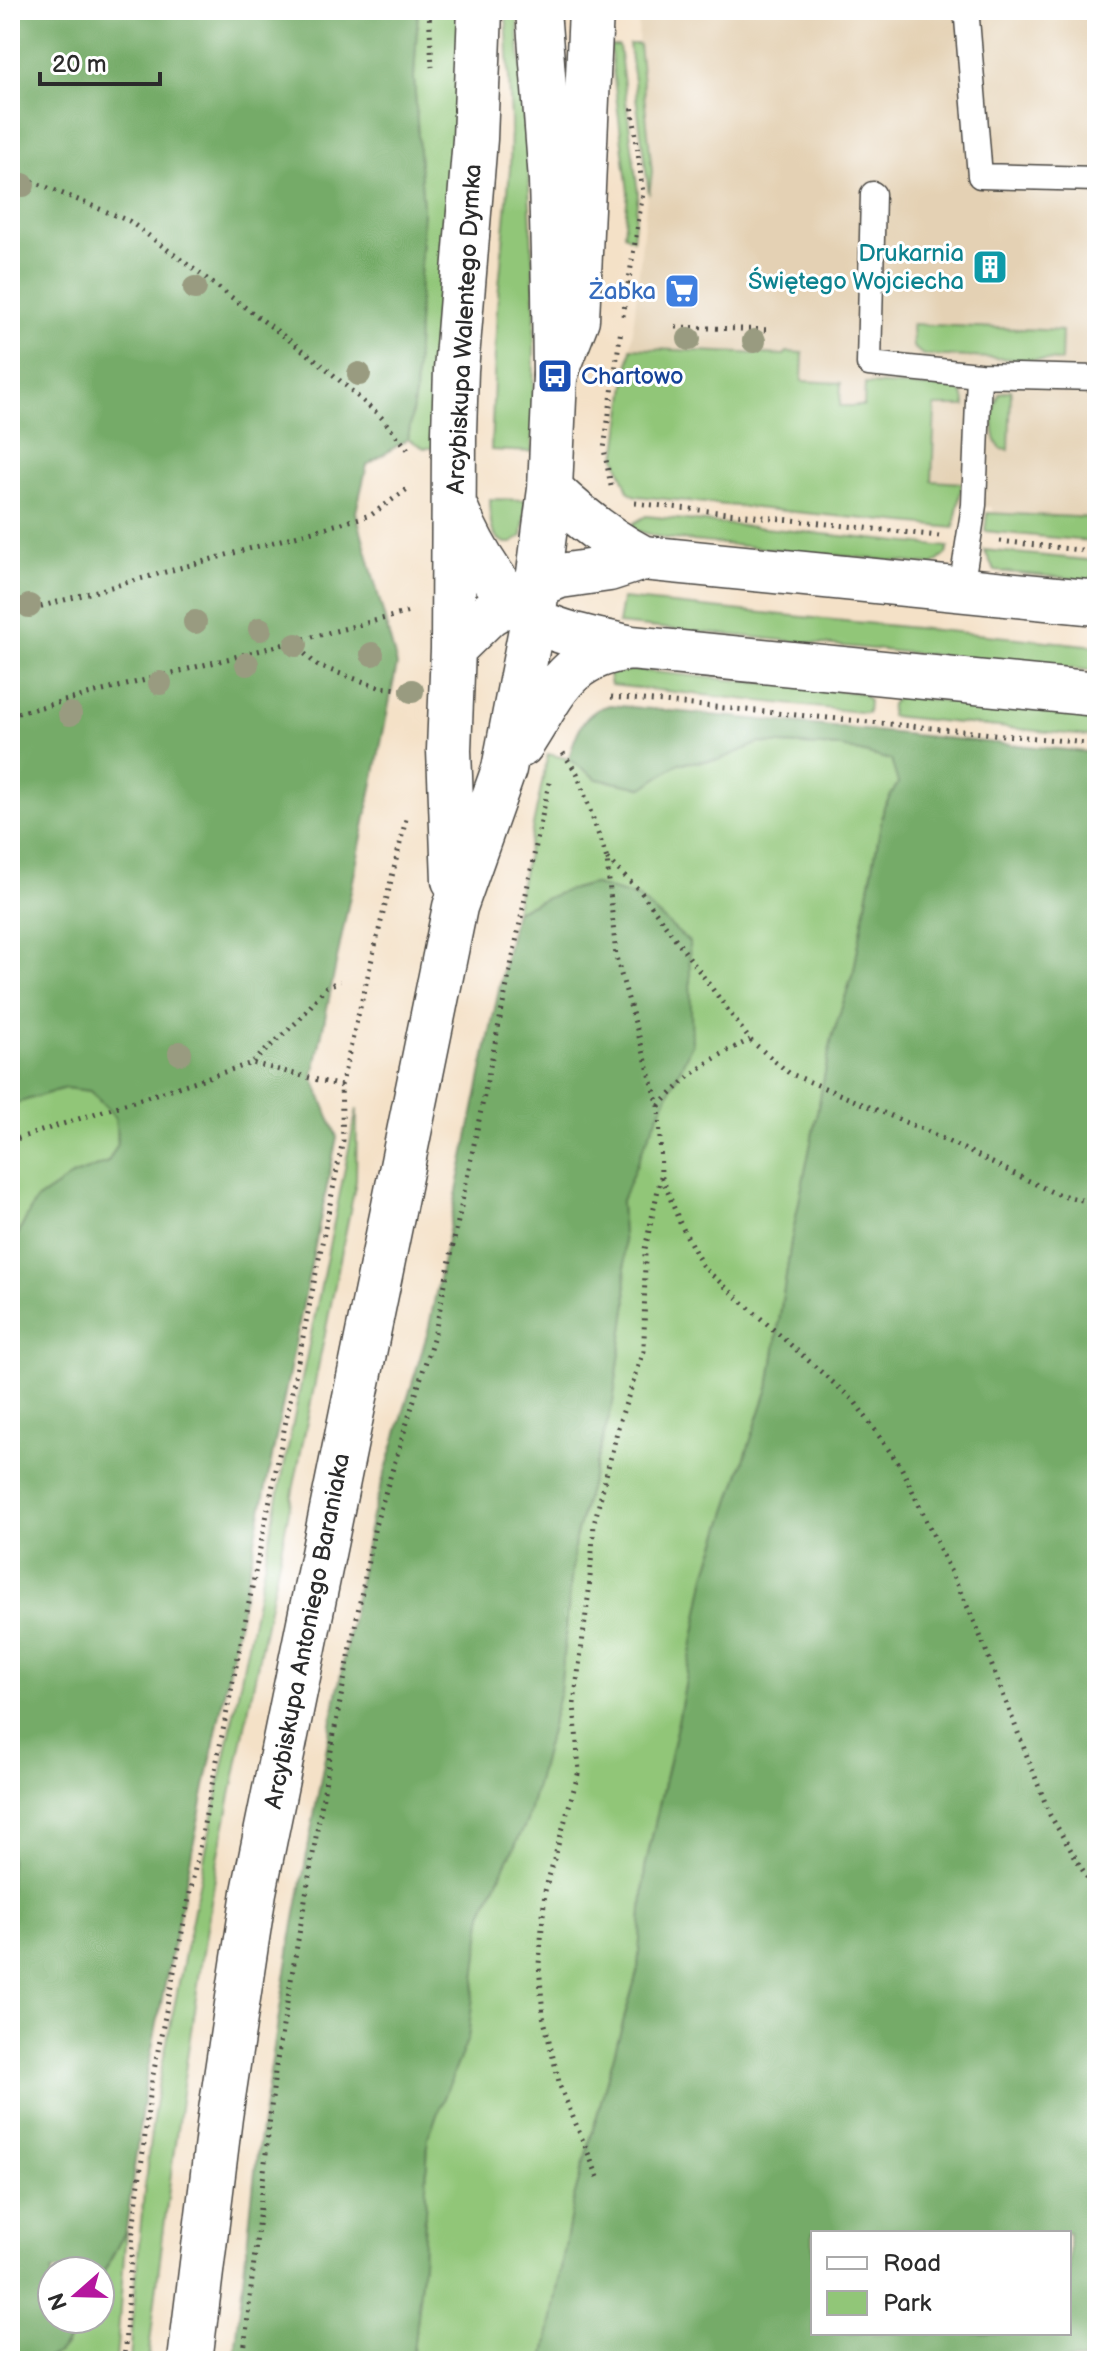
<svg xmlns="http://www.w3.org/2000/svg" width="1107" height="2371" viewBox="0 0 1107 2371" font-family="'Balsamiq Sans',sans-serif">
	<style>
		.built { fill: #e4d1b4 }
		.green { fill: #91c678; stroke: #5e7852; stroke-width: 2 }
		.forest { fill: #74ab68; stroke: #506b4a; stroke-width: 2; fill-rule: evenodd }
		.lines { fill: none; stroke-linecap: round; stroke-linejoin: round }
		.lane-casing { stroke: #494642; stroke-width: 27 }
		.street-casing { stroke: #494642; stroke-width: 47 }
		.secondary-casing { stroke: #494642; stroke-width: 47 }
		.path { stroke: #494642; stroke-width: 5; stroke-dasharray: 2 6; stroke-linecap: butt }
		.lane { stroke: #fff; stroke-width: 24 }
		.street { stroke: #fff; stroke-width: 44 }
		.secondary { stroke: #fff; stroke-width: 44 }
		.tree { fill: #999b80 }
		.labels { text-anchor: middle; stroke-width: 6; stroke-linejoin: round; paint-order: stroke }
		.culture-label { font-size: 24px; fill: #0d838f; stroke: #fff; text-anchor: end }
		.shop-label { font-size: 24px; fill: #366cbe; stroke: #fff; text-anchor: end }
		.street-label { font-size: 24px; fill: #2b2b2b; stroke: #fff }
		.transit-label { font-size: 24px; fill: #164399; stroke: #fff; text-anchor: start }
	</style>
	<rect width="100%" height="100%" fill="#fff"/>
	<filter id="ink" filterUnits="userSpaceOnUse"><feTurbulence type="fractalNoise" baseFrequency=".0125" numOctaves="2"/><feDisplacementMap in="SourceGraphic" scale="16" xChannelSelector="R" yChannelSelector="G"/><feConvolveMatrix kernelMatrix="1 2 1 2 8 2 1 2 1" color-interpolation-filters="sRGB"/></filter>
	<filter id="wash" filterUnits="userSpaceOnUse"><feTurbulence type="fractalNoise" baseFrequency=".006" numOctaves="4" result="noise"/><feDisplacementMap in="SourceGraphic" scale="32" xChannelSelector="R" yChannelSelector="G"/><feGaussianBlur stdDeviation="1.8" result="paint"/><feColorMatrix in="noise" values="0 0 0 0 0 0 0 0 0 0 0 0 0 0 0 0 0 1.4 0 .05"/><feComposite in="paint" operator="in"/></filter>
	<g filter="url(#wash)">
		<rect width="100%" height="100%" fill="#f4e1c7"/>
		<path class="built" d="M 639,10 L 1097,10 L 1097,528 L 993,518 L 992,507 L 958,504 L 775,433 L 784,355 L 631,348 L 649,175 L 638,44 Z"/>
		<path class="green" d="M 418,10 L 462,10 L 437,448 L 424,448 L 408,439 L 415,394 L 423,209 L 414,78 Z
			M 506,10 L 517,10 L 528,165 L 535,309 L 532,452 L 491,450 L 497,307 L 510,169 L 511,122 Z
			M 629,44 L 639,44 L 652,172 L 649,194 Z
			M 610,46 L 619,46 L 638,193 L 633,239 L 624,234 L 628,192 Z
			M 912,324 L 1062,331 L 1061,361 L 923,355 L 913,347 Z
			M 631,348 L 784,355 L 787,352 L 803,353 L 802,381 L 841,383 L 840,406 L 864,406 L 865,384 L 954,388 C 963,392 965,396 965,406 L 935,406 L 932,481 L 962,483 L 954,528 L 636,496 L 628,491 L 616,458 Z
			M 1011,390 L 1009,450 L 1001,449 C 990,437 992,407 1000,393 Z
			M 490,499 L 527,500 L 522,536 L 512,543 L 506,543 C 487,537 491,516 490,499 Z
			M 987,513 L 1097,518 L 1097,542 L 985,531 Z
			M 646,516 L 949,547 L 946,554 L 933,565 L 663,538 L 631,529 L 634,523 Z
			M 984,550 L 1097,561 L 1097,581 L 995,571 Z
			M 622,599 L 1097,646 L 1097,671 L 618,624 Z
			M 634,670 L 863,693 L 869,701 L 868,713 L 611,685 L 609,674 Z
			M 899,696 L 1097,716 L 1097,737 L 890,716 L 891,704 Z
			M 759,743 L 841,747 L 891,760 L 899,783 L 884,807 L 854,970 L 832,1038 L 791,1242 L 770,1382 L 706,1575 L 679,1717 L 645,1868 L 638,1969 L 574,2198 L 544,2361 L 412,2361 L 423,2262 L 428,2137 L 468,2038 L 483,1911 L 527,1821 L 560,1691 L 575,1539 L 613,1403 L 627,1302 L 621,1203 L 644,1146 L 592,884 L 562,892 L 515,911 L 548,754 L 569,759 L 597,779 L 643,788 L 679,763 L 719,760 Z
			M 65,1088 L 90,1091 L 115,1117 L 118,1144 L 108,1162 L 72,1176 L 35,1201 L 10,1250 L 10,1105 Z
			M 357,1109 L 356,1181 L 218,1859 C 190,2026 167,2193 148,2361 L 130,2361 C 137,2267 143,2174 159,2081 Z
			M 126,2230 L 116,2361 L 47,2361 L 65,2347 L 79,2319 L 100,2319 L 100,2279 Z"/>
		<path class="forest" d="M 10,10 L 418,10 L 414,78 L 423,209 L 415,394 L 408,439 L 367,465 L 356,512 L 397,665 L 313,1077 L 337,1137 L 146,2078 L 126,2230 L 100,2279 L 100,2271 L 52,2271 L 52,2319 L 79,2319 C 58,2360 56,2361 10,2361 L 10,1250 L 35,1201 L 72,1176 L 108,1162 L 118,1144 L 115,1117 L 90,1091 L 65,1088 L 10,1105 Z
			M 610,705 L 1097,753 L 1097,2361 L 544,2361 L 574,2198 L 638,1969 L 645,1868 L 679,1717 L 706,1575 L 770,1382 L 791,1242 L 832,1038 L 854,970 L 884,807 L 898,783 L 891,760 L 841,747 L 759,743 L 719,760 L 679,763 L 643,788 L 597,779 L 569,759 C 575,734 583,711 610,705 ZM 813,2233 L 1069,2233 L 1069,2333 L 813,2333 Z
			M 592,884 L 639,898 L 689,942 L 692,1044 L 644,1146 L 621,1203 L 627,1302 L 613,1403 L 575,1539 L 560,1691 L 527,1821 L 483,1911 L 468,2038 L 428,2137 L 423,2262 L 412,2361 L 234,2361 L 257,2154 L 290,1946 L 328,1740 L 371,1519 L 428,1331 L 515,911 L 562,892 Z"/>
	</g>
	<g filter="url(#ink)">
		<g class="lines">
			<defs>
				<path id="lane" d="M 967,19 L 980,176 L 1097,179
					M 873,194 L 869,364 L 979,375
					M 961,589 L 974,505 L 979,375 L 1097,378"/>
				<path id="street" d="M 555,376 L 577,319 L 591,10"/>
				<path id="secondary" d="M 550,489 C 579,517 607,539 643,558
					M 457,511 C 472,547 504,605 541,623 C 568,636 602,641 631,648 L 1097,694
					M 453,649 L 489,614 L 538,585 L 560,576 L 609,569 L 643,558 L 1097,603
					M 521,745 C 554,696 563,655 631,648
					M 454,880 L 449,750 L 453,649 L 454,432 L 456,370 L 475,139 L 480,10
					M 190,2361 L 220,2117 L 254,1892 L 455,907 L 504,769 L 533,619 L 550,489 L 555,376 L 554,291 L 551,180 L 538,10"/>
			</defs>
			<use href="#lane" class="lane-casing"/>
			<use href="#street" class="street-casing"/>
			<use href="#secondary" class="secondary-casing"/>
			<path class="path" d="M 429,10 L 432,67
				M 10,172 L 129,221 L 320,363 L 381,417 L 411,453
				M 623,316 L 643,193 L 632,104
				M 676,327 L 771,330
				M 611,486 L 604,449 L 621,329
				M 635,503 L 939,536
				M 1000,541 L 1097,552
				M 10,615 L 371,515 L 410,487
				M 293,643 L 318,666 L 379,687 L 410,690
				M 611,697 L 1097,744
				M 10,715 L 409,612
				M 563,753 L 577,773 L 607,859 L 616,957 L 659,1106 L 661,1175 L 680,1223 L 703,1267 L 855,1402 L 901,1467 L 976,1625 L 1050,1815 L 1097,1894
				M 607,859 L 641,892 L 750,1040 L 789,1073 L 929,1132 L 1054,1193 L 1097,1204
				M 253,1062 L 300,1019 L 326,987 L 340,981
				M 659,1106 C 691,1073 708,1059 750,1040
				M 10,1141 L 252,1063 L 341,1086
				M 598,2177 L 560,2086 L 543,2016 L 539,1964 L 545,1891 L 579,1771 L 574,1704 L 589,1591 L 594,1524 L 620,1420 L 644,1351 L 645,1249 L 661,1176
				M 124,2361 L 133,2230 L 152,2080 L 343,1140 L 341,1086 L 407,815
				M 243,2361 L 275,2072 L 336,1722 L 375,1526 L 435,1332 L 550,778"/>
			<use href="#lane" class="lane"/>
			<use href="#street" class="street"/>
			<use href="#secondary" class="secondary"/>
		</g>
		<g class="tree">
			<circle cx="23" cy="185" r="12"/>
			<circle cx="195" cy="288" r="12"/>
			<circle cx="689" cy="339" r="12"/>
			<circle cx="754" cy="341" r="12"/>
			<circle cx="359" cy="374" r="12"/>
			<circle cx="29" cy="606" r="12"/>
			<circle cx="195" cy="622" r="12"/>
			<circle cx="260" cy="629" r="12"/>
			<circle cx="296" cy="645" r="12"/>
			<circle cx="372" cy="654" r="12"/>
			<circle cx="247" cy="664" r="12"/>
			<circle cx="160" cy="683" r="12"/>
			<circle cx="412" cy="691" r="12"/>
			<circle cx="70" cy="714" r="12"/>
			<circle cx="180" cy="1053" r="12"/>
		</g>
	</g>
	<defs>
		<symbol id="building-square" viewBox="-11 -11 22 22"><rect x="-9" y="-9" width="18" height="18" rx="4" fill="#0f9aa8" stroke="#fff"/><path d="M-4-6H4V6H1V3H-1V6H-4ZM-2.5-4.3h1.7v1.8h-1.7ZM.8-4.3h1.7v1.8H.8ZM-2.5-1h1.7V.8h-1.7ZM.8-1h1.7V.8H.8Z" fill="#fff"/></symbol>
		<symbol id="supermarket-square" viewBox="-11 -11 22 22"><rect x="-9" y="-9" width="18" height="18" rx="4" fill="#3f7fe0" stroke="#fff"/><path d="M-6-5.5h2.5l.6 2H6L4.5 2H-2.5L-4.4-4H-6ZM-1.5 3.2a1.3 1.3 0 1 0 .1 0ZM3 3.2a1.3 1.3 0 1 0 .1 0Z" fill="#fff"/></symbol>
		<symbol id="bus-square" viewBox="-11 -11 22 22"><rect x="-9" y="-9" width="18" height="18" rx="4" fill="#1a4fb4" stroke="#fff"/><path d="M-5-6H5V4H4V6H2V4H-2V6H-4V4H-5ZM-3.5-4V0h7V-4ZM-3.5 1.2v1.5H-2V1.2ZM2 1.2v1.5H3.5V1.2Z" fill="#fff"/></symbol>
	</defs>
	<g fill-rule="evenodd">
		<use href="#building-square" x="970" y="247" width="40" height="40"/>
		<use href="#supermarket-square" x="662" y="271" width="40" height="40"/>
		<use href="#bus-square" x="535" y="356" width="40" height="40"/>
	</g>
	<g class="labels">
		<g class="culture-label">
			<text x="964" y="261">Drukarnia<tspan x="964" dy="28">Świętego Wojciecha</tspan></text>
		</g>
		<g class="shop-label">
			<text x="656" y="299">Żabka</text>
		</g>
		<g class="street-label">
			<text transform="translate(464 329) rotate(-87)" y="8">Arcybiskupa Walentego Dymka</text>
			<text transform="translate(307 1631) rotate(-79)" y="8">Arcybiskupa Antoniego Baraniaka</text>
		</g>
		<g class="transit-label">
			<text x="581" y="384">Chartowo</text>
		</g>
	</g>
	<rect width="1107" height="2371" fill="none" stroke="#fff" stroke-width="40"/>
	<rect x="811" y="2231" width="260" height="104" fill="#ffffff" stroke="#aaaaaa" stroke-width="2"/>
	<rect x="827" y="2257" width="40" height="12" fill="#ffffff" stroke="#aaaaaa" stroke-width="2"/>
	<text x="883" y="2271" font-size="24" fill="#2b2b2b">Road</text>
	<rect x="827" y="2291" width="40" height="24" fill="#91c678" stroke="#aaaaaa" stroke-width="2"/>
	<text x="883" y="2311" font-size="24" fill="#2b2b2b">Park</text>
	<g transform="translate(76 2295) rotate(250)"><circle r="38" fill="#ffffff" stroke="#aaaaaa" stroke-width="2"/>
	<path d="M0-6L14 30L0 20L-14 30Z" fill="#b5179e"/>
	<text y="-12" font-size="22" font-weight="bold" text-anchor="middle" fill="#2b2b2b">N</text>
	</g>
	<path d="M40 72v12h120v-12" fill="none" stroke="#2b2b2b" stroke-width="4"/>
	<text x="52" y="72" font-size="24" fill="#2b2b2b" stroke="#ffffff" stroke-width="6" paint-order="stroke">20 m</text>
</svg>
